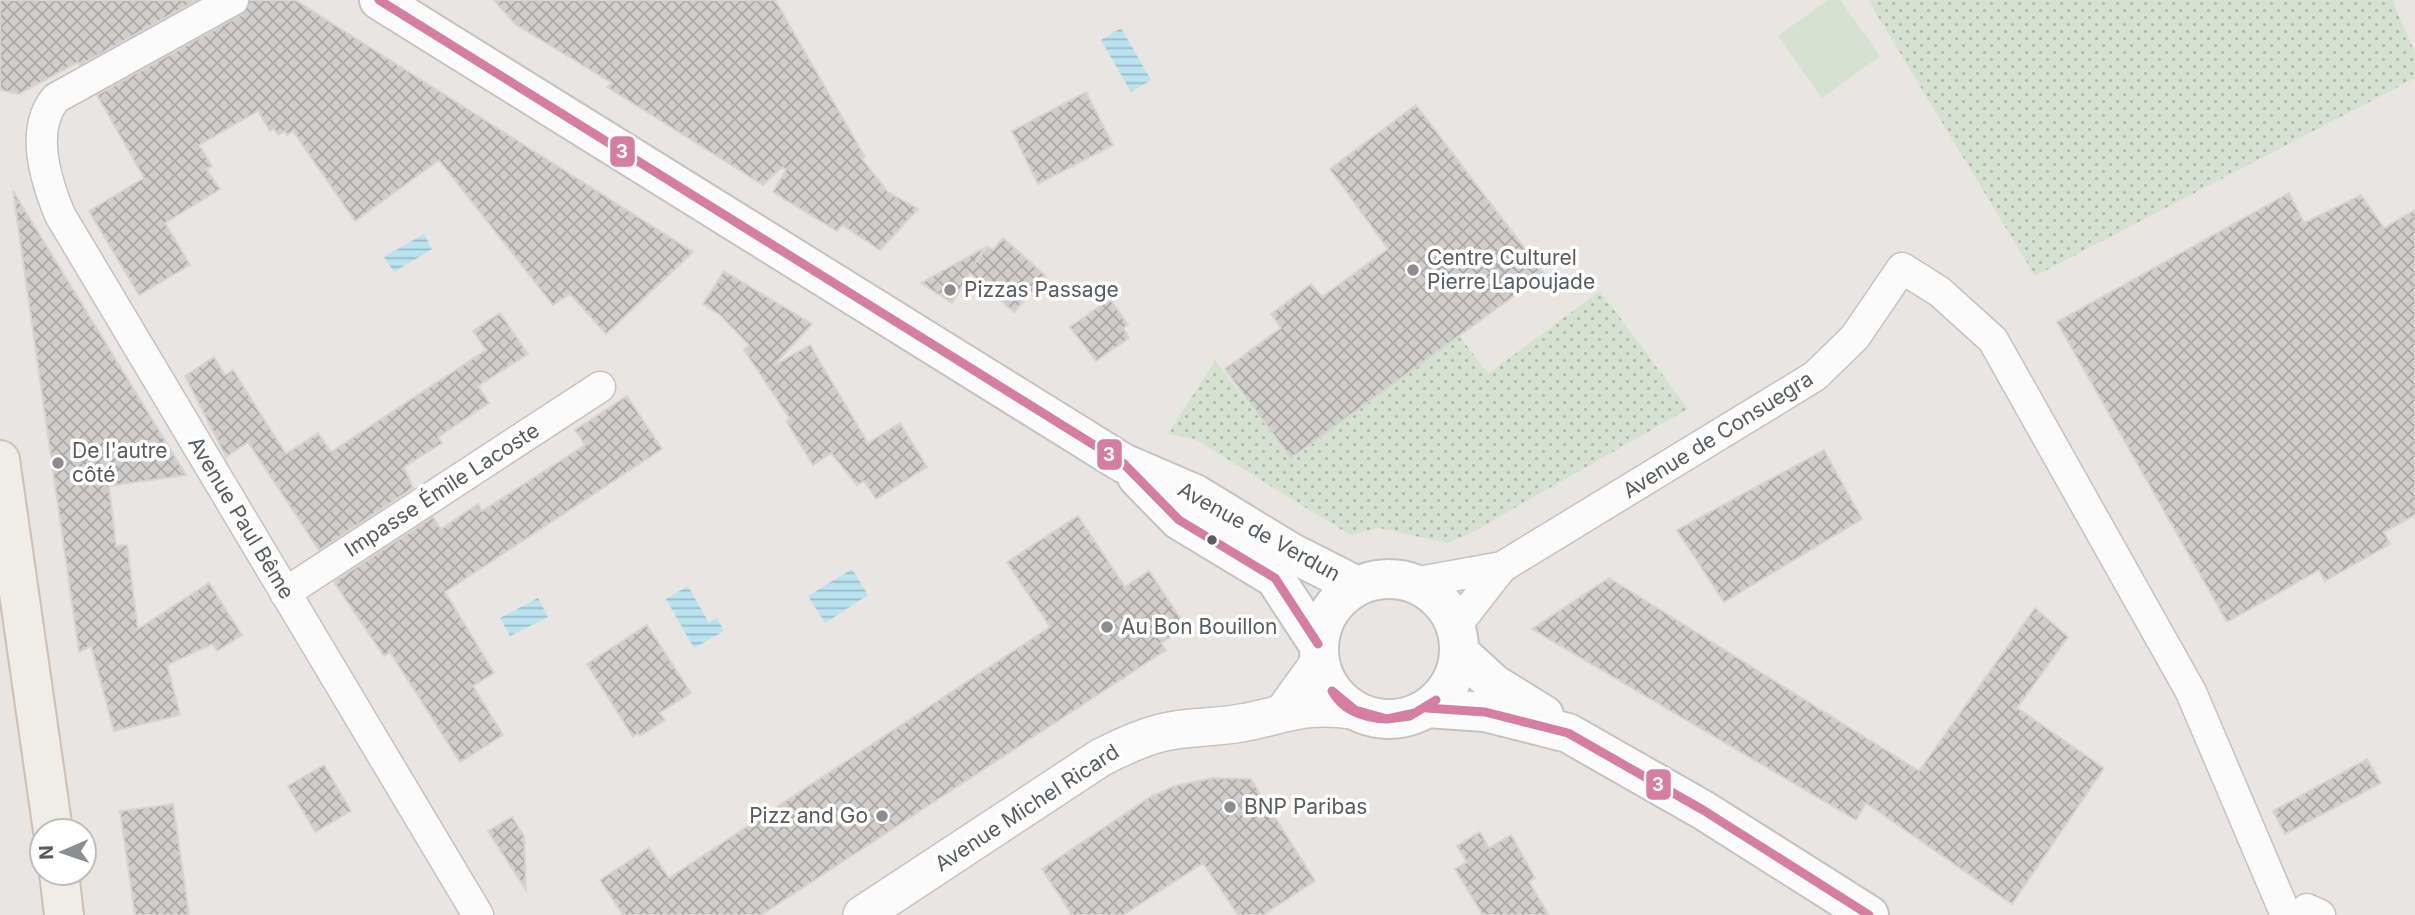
<svg xmlns="http://www.w3.org/2000/svg" width="2415" height="915" viewBox="0 0 2415 915" font-family="Inter,sans-serif">
	<style>
		.grass { fill: url(#grass-dots) }
		.pitch { fill: #d5e2cf }
		.water { fill: url(#water-rules) }
		.building { fill: url(#building-cross-hatch); stroke: #d7d4d2; stroke-width: 2 }
		.lines { fill: none; stroke-linecap: round; stroke-linejoin: round }
		.minor-casing { stroke: #c4c3c3; stroke-width: 33 }
		.tertiary-casing { stroke: #c4c3c3; stroke-width: 40 }
		.secondary-casing { stroke: #c3c3c3; stroke-width: 42 }
		.primary-casing { stroke: #cec1b3; stroke-width: 42 }
		.minor { stroke: #fcfbfb; stroke-width: 30 }
		.tertiary { stroke: #fcfbfb; stroke-width: 37 }
		.secondary { stroke: #fcfbfb; stroke-width: 38 }
		.primary { stroke: #f0ece6; stroke-width: 38 }
		.bus-1-casing { stroke: #fff; stroke-width: 14 }
		.bus-1 { stroke: #d57ea1; stroke-width: 9 }
		.poi-dot { fill: #8b8d8e; stroke: #fff; stroke-width: 2.5 }
		.bus-dot { fill: #595d60; stroke: #fff; stroke-width: 2.5 }
		.labels { text-anchor: middle; stroke-width: 7; stroke-linejoin: round; paint-order: stroke }
		.poi-label { font-size: 21px; fill: #595d60; stroke: #fff; text-anchor: start }
		.street-label { font-size: 21px; fill: #595d60; stroke: #fff }
		.line-badge { stroke: #fff; stroke-width: 2.5 }
		.badge-label { font-size: 19px; text-anchor: middle; font-weight: bold; fill: #fff }
	</style>
	<defs>
		<pattern id="grass-dots" width="8" height="8" patternUnits="userSpaceOnUse" patternTransform="scale(1.75)"><rect width="8" height="8" fill="#d5e2cf"/><path d="M2 2h.1M6 6h.1" fill="none" stroke="#b0baab" stroke-width="1.8" stroke-linecap="round"/></pattern>
		<pattern id="water-rules" width="6" height="5" patternUnits="userSpaceOnUse" patternTransform="scale(1.75)"><rect width="6" height="5" fill="#b9e3ef"/><path d="M0 2.5h6" fill="none" stroke="#99bbc5"/></pattern>
		<pattern id="building-cross-hatch" width="8" height="8" patternUnits="userSpaceOnUse" patternTransform="scale(1.75)"><rect width="8" height="8" fill="#d0cecc"/><path d="M0 0l8 8M0 8l8-8" fill="none" stroke="#acaaa9"/></pattern>
	</defs>
	<rect width="100%" height="100%" fill="#e8e5e2"/>
	<path class="grass" d="M 1868,0 L 2392,0 L 2415,53 L 2415,78 L 2035,276 Z
		M 1600,291 L 1688,409 L 1469,534 L 1447,543 L 1379,528 L 1350,535 L 1195,439 L 1168,434 L 1215,361 L 1292,459 L 1458,334 L 1488,374 Z"/>
	<path class="pitch" d="M 1828,0 L 1840,0 L 1880,56 L 1822,98 L 1778,36 Z"/>
	<path class="water" d="M 1121,28 L 1151,80 L 1131,92 L 1101,40 Z
		M 424,234 L 432,249 L 394,272 L 384,257 Z
		M 852,569 L 868,595 L 825,623 L 808,596 Z
		M 688,586 L 709,623 L 717,618 L 724,631 L 694,648 L 666,599 Z
		M 538,598 L 548,617 L 510,636 L 500,618 Z"/>
	<path class="building" d="M 0,0 L 197,0 L 80,65 L 78,62 L 19,94 L 0,90 Z
		M 250,0 L 295,0 L 693,252 L 606,334 L 570,294 L 553,305 L 439,160 L 355,221 L 293,131 L 287,135 L 285,131 L 278,135 L 274,129 L 270,131 L 258,111 L 199,145 L 212,166 L 206,169 L 220,189 L 165,223 L 190,265 L 139,295 L 89,211 L 144,178 L 97,95 L 241,15 Z
		M 494,0 L 775,0 L 865,157 L 862,159 L 888,192 L 918,209 L 880,250 L 842,225 L 837,231 L 773,192 L 786,170 L 782,167 L 763,185 L 607,87 L 612,83 L 515,24 Z
		M 1086,92 L 1113,145 L 1038,184 L 1012,131 Z
		M 1416,105 L 1544,274 L 1291,458 L 1225,369 L 1281,328 L 1271,314 L 1311,284 L 1322,297 L 1388,249 L 1330,169 Z
		M 13,191 L 186,475 L 109,486 L 116,546 L 127,545 L 138,629 L 209,583 L 242,635 L 217,651 L 212,644 L 167,665 L 180,715 L 114,731 L 91,646 L 79,652 Z
		M 2289,193 L 2304,223 L 2361,195 L 2384,228 L 2415,210 L 2415,515 L 2384,532 L 2390,544 L 2325,581 L 2319,570 L 2227,622 L 2057,322 Z
		M 1003,238 L 1046,276 L 1014,312 L 970,273 L 952,303 L 921,283 L 984,248 L 975,263 L 988,247 L 993,250 Z
		M 724,271 L 812,324 L 773,366 L 810,345 L 868,443 L 900,423 L 927,467 L 876,499 L 864,481 L 857,485 L 831,453 L 813,465 L 786,421 L 790,419 L 744,350 L 749,345 L 720,315 L 703,304 Z
		M 1110,299 L 1128,325 L 1123,328 L 1129,338 L 1096,361 L 1070,327 Z
		M 500,313 L 528,354 L 478,386 L 489,403 L 438,437 L 442,443 L 404,467 L 413,488 L 319,550 L 248,442 L 226,457 L 185,376 L 214,357 L 225,375 L 233,370 L 286,454 L 318,433 L 331,452 L 486,350 L 473,331 Z
		M 627,396 L 662,449 L 445,592 L 494,673 L 473,686 L 503,735 L 460,762 L 390,652 L 384,656 L 334,582 L 433,517 L 441,529 L 478,504 L 482,511 L 585,445 L 575,430 Z
		M 1824,450 L 1862,519 L 1724,602 L 1677,530 Z
		M 1078,516 L 1125,587 L 1149,571 L 1186,627 L 1161,643 L 1166,650 L 761,915 L 623,915 L 600,880 L 649,848 L 669,878 L 1050,627 L 1007,562 Z
		M 1609,578 L 1919,771 L 2035,608 L 2068,637 L 2017,708 L 2104,768 L 2012,904 L 1866,803 L 1856,820 L 1532,629 Z
		M 647,625 L 691,693 L 659,713 L 665,720 L 640,736 L 638,733 L 633,737 L 587,664 Z
		M 2367,759 L 2381,783 L 2285,834 L 2273,811 Z
		M 324,765 L 351,811 L 315,832 L 288,786 Z
		M 1213,778 L 1251,779 L 1315,881 L 1263,915 L 1238,915 L 1203,863 L 1123,915 L 1072,915 L 1042,869 L 1152,796 L 1175,786 Z
		M 173,804 L 189,915 L 135,915 L 120,811 Z
		M 512,817 L 524,836 L 526,890 L 488,831 Z
		M 1480,832 L 1489,848 L 1511,835 L 1535,878 L 1529,882 L 1549,915 L 1483,915 L 1455,869 L 1467,862 L 1457,846 Z"/>
	<g class="lines">
		<defs>
			<path id="minor" d="M 233,0 L 56,98 C 29,129 46,181 60,215 L 478,915
				M 1413,583 L 1502,567 L 1815,376 L 1855,337 L 1902,268 L 1940,292 L 1993,340 L 2191,692 L 2286,915
				M 285,593 L 600,387
				M 1455,627 L 1502,567
				M 2307,909 L 2320,915"/>
			<path id="tertiary" d="M 1285,710 L 1319,663
				M 862,915 L 1100,758 C 1121,747 1142,737 1165,732 C 1190,726 1216,728 1241,723 C 1286,715 1303,703 1352,710"/>
			<path id="secondary" d="M 379,0 L 1123,463 L 1195,494 L 1290,552 L 1357,586
				M 1137,477 L 1179,520 L 1275,578 L 1318,644
				M1319 649a70 70 0 1 1 140 0a70 70 0 1 1-140 0Z
				M 1459,652 L 1494,684 L 1544,715
				M 1427,708 L 1485,712 L 1568,733 L 1703,810 L 1869,915"/>
			<path id="primary" d="M 0,460 L 53,831
				M 59,873 L 64,915"/>
		</defs>
		<use href="#minor" class="minor-casing"/>
		<use href="#tertiary" class="tertiary-casing"/>
		<use href="#secondary" class="secondary-casing"/>
		<use href="#primary" class="primary-casing"/>
		<use href="#minor" class="minor"/>
		<use href="#tertiary" class="tertiary"/>
		<use href="#secondary" class="secondary"/>
		<use href="#primary" class="primary"/>
		<defs>
			<path id="bus-1" d="M 379,0 L 1123,463 L 1179,520 L 1275,578 L 1318,644
				M 1332,691 L 1355,710 L 1387,719
				M 1332,691 C 1343,711 1365,718 1387,719
				M 1427,708 L 1485,712 L 1568,733 L 1703,810 L 1869,915
				M 1387,719 L 1410,716 L 1436,700
				M 1387,719 L 1415,713 L 1436,700"/>
		</defs>
		<use href="#bus-1" class="bus-1-casing"/>
		<use href="#bus-1" class="bus-1"/>
	</g>
	<g class="poi-dot">
		<circle cx="1413" cy="270" r="7"/>
		<circle cx="950" cy="290" r="7"/>
		<circle cx="58" cy="463" r="7"/>
		<circle cx="1107" cy="627" r="7"/>
		<circle cx="1230" cy="807" r="7"/>
		<circle cx="882" cy="816" r="7"/>
	</g>
	<circle class="bus-dot" cx="1212" cy="540" r="6"/>
	<g class="labels">
		<g class="poi-label">
			<text x="1427" y="265">Centre Culturel<tspan x="1427" dy="24">Pierre Lapoujade</tspan></text>
			<text x="964" y="297">Pizzas Passage</text>
			<text x="72" y="458">De l'autre<tspan x="72" dy="24">côté</tspan></text>
			<text x="1121" y="634">Au Bon Bouillon</text>
			<text x="1244" y="814">BNP Paribas</text>
			<text x="868" y="823" text-anchor="end">Pizz and Go</text>
		</g>
		<g class="street-label">
			<text transform="translate(1718 435) rotate(-32)" y="7">Avenue de Consuegra</text>
			<text transform="translate(442 490) rotate(-33)" y="7">Impasse Émile Lacoste</text>
			<text transform="translate(241 518) rotate(59)" y="7">Avenue Paul Bême</text>
			<text transform="translate(1259 532) rotate(29)" y="7">Avenue de Verdun</text>
			<text transform="translate(1027 808) rotate(-33)" y="7">Avenue Michel Ricard</text>
		</g>
	</g>
	<g class="line-badge">
		<rect x="609" y="135" width="27" height="33" rx="7" fill="#d57ea1"/>
		<rect x="1096" y="438" width="27" height="33" rx="7" fill="#d57ea1"/>
		<rect x="1645" y="768" width="27" height="33" rx="7" fill="#d57ea1"/>
	</g>
	<g class="badge-label">
		<text x="622" y="158">3</text>
		<text x="1109" y="461">3</text>
		<text x="1658" y="791">3</text>
	</g>
	<g transform="translate(63 852) rotate(268)"><circle r="33" fill="#ffffff" stroke="#bdbebf" stroke-width="2"/>
	<path d="M0-5L12 26L0 18L-12 26Z" fill="#8b8d8e"/>
	<text y="-10" font-size="19" font-weight="bold" text-anchor="middle" fill="#595d60">N</text>
	</g>
</svg>
